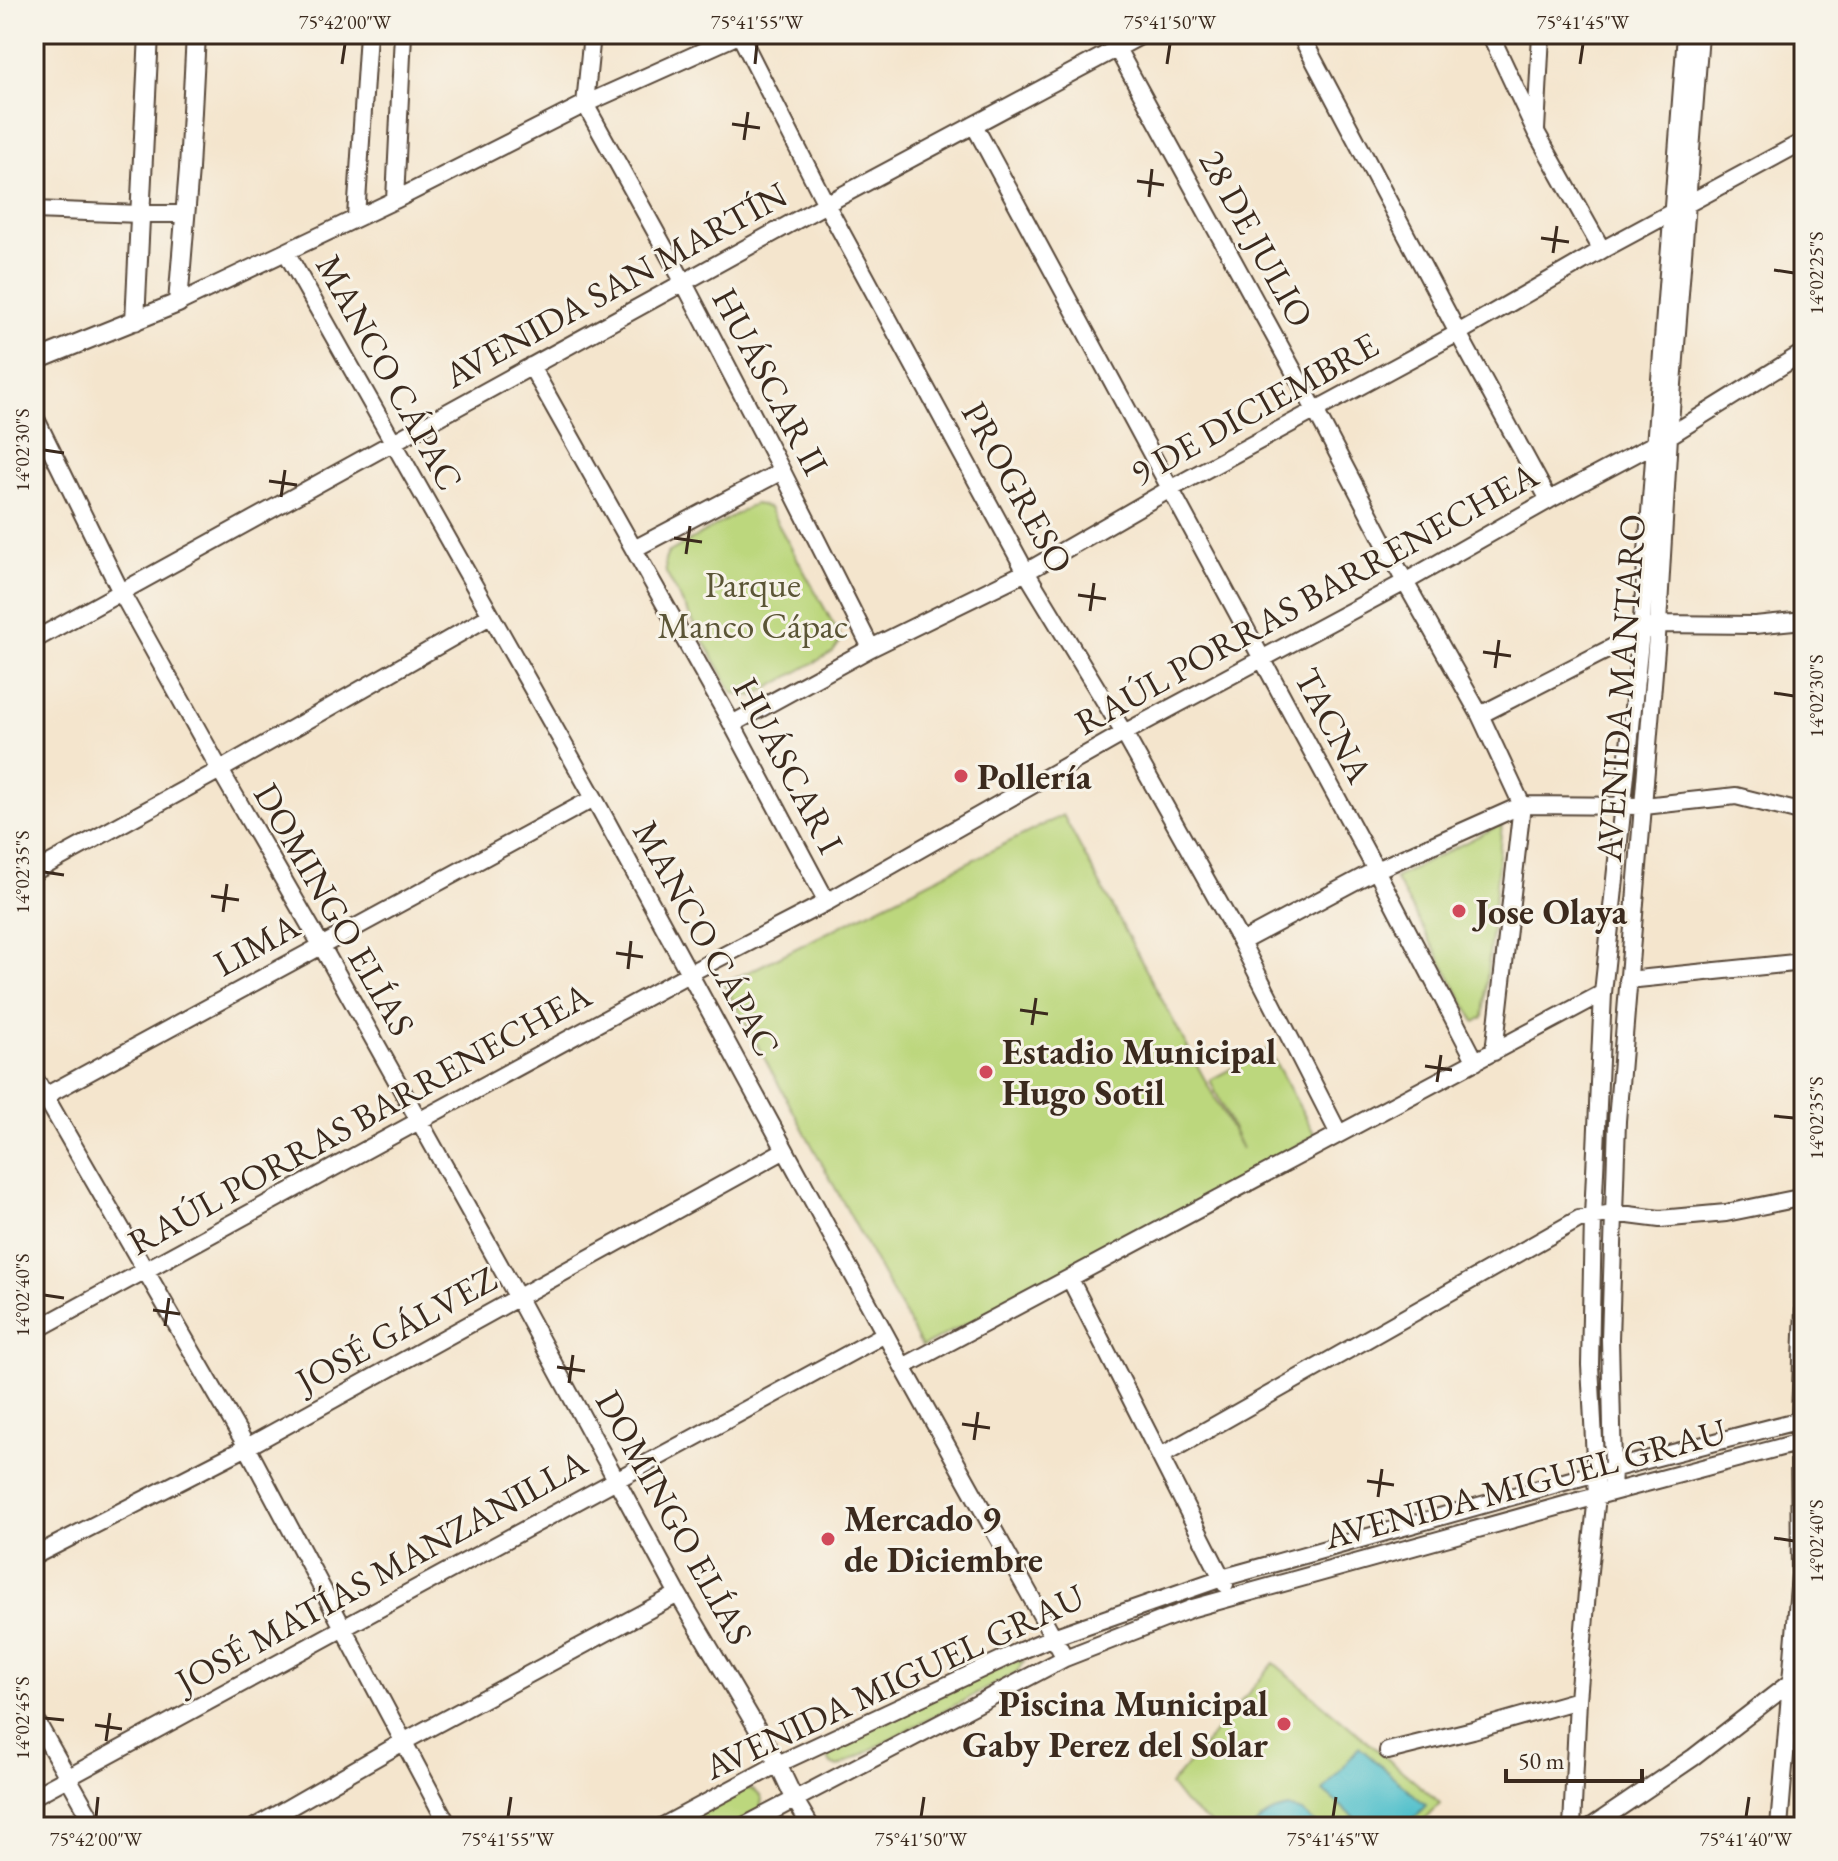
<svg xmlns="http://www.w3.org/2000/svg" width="1838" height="1861" viewBox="0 0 1838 1861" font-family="'EB Garamond',serif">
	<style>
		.green { fill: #bcd77d; stroke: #7c804e; stroke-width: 2 }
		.water { fill: #54c1cc; stroke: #487675; stroke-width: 2 }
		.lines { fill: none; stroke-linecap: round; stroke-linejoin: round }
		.minor-casing { stroke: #574638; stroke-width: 20 }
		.tertiary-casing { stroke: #574638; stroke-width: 22 }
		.minor { stroke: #fff; stroke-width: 16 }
		.tertiary { stroke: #fff; stroke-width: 18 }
		.ticks { fill: none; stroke: #3b2a1e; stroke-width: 3 }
		.poi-dot { fill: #d1495b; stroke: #f7f3e8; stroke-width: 3 }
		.labels { text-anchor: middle; stroke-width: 6; stroke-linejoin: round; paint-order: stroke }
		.street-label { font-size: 36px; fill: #3b2a1e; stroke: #f7f3e8 }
		.park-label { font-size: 36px; fill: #5b5536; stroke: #f7f3e8 }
		.poi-label { font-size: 36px; font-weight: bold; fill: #3b2a1e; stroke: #f7f3e8; text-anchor: start }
		.neatline { fill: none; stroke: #3b2a1e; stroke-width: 3 }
		.ticks-label { font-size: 20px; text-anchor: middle; fill: #3b2a1e }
	</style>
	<rect width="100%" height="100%" fill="#f7f3e8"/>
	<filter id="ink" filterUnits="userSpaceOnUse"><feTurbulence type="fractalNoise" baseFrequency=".0125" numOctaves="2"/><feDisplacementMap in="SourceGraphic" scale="16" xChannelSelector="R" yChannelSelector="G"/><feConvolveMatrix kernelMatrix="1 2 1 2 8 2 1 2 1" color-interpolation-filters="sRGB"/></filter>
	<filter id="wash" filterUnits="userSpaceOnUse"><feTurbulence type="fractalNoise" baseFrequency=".006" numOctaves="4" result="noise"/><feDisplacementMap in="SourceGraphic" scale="32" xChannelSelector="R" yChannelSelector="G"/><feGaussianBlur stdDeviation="1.8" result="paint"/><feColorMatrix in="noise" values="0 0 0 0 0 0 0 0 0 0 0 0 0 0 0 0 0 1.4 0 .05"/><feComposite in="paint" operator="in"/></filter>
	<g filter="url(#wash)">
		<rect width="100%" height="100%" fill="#f4e5cd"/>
		<path class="green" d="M 754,504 L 761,505 L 769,508 L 840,636 L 840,642 L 833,652 L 754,696 L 733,693 L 666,573 L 665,560 L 668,553 Z
			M 1063,815 L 1242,1149 L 1210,1080 L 1268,1049 L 1315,1135 L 1254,1172 L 922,1347 L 724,984 Z
			M 1502,824 L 1483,1017 L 1475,1022 L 1395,878 Z
			M 1014,1661 L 1025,1661 L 1016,1673 L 838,1767 L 831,1764 L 828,1758 L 832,1747 Z
			M 1274,1663 L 1440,1803 L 1418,1827 L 1215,1827 L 1184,1803 L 1170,1785 Z
			M 744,1788 C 753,1789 757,1791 762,1799 L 760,1810 L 727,1827 L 676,1827 Z"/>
		<path class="water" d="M 1359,1747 L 1426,1805 L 1407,1827 L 1366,1827 L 1323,1791 Z
			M 1288,1808 L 1302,1812 L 1319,1827 L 1254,1827 C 1263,1816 1273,1811 1288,1808 Z"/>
	</g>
	<g filter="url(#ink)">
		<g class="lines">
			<defs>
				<path id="minor" d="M 592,34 L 585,104 L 684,283 L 782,471 L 871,648
					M 1109,34 L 1315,410 L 1405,582 L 1480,715 L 1522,805 L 1494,1052
					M 1300,34 L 1458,333 L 1549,500
					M 1490,34 L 1536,132 L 1602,250
					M 740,35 L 826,204 L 1026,572 L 1124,733 L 1241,942 L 1339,1134
					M 974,125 L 1376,870 L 1476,1062
					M 1536,130 L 1541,34
					M 395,200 L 403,34
					M 34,210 L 140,214 L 186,214
					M 356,217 L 368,34
					M 286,252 L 594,798 L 903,1367 L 1065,1658
					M 178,303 L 395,200 L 585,104 L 741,34
					M 531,366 L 732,724 L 827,902
					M 34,415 L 121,592 L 220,770 L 321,945 L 518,1298 L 678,1594 L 778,1764 L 795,1800 L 811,1827
					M 634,549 L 782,471
					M 34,640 L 826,204 L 1144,34
					M 1480,715 L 1658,624 L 1755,625 L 1804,620
					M 732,724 L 871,648 L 1026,572 L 1170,489 L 1458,333 L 1602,250 L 1804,141
					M 34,872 L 220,770 L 490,616
					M 1241,942 L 1376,870 L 1522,805 L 1644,806 L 1736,796 L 1804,813
					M 1628,980 L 1804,962
					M 34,1077 L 247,1447 L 449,1827
					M 34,1102 L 594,798
					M 1070,1279 L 1225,1584
					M 34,1331 L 690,973 L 827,902 L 1124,733 L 1405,582 L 1549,500 L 1669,436 L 1804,352
					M 903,1367 L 1603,993
					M 1161,1456 L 1579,1219 L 1613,1213 L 1660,1219 L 1726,1213 L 1804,1197
					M 1612,1492 L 1613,1468 L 1610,1339 L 1617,1121 L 1658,624 L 1669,436 L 1700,34
					M 34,1556 L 247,1447 L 785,1150
					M 34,1717 L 96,1827
					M 1388,1751 L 1473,1730 L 1578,1700
					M 34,1796 L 885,1334
					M 255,1827 L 403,1742 L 678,1594
					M 661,1827 L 778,1764 L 1018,1652 L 1053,1637 L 1222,1578 L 1596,1473 L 1804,1419
					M 742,1827 L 1065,1658 L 1193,1608 L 1597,1496 L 1804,1441
					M 1145,1827 L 1149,1827
					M 1572,1827 L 1578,1700 L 1588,1580 L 1597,1496 L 1590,1365 L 1593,1217 L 1603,993 L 1641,632 L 1686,34
					M 1591,1827 L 1694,1757 L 1791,1682 L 1804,1678
					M 1779,1827 L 1800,1574 L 1799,1442 L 1804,1308"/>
				<path id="tertiary" d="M 135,321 L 149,34
					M 34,361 L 178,303 L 189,169 L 196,34"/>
			</defs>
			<use href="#minor" class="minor-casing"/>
			<use href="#tertiary" class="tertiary-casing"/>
			<use href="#minor" class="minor"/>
			<use href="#tertiary" class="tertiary"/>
		</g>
	</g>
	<path class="ticks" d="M 342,64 L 345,44M 755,64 L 757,44M 1167,64 L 1170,44M 1580,64 L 1583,44M 732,124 L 760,128M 744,140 L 748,112M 1137,181 L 1164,185M 1149,197 L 1152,169M 1541,238 L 1569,242M 1553,253 L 1557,226M 1774,270 L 1794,273M 44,450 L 64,453M 269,481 L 297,485M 281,497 L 285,470M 674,538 L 702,542M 686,554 L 690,526M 1078,595 L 1106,599M 1090,611 L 1094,583M 1483,652 L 1511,656M 1495,668 L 1499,640M 1774,693 L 1794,696M 44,872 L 64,875M 211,896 L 239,900M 223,912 L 227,884M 616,953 L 643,957M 628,969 L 631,941M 1020,1010 L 1048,1014M 1032,1025 L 1036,998M 1425,1066 L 1452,1070M 1437,1082 L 1441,1055M 1774,1116 L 1794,1118M 44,1295 L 64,1298M 153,1310 L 180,1314M 165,1326 L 169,1298M 557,1367 L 585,1371M 569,1383 L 573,1355M 962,1424 L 990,1428M 974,1440 L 978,1412M 1367,1481 L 1394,1485M 1378,1497 L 1382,1469M 1774,1538 L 1794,1541M 44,1718 L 64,1720M 95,1725 L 122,1729M 106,1741 L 110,1713M 96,1817 L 98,1797M 508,1817 L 511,1797M 921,1817 L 924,1797M 1333,1817 L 1336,1797M 1746,1817 L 1749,1797"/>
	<g class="poi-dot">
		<circle cx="961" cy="776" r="8"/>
		<circle cx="1459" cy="911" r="8"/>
		<circle cx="986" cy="1072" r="8"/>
		<circle cx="828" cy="1539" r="8"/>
		<circle cx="1284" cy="1724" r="8"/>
	</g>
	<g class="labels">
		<g class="street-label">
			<text transform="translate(1257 238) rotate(61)" y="13">28 DE JULIO</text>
			<text transform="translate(615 284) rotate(-29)" y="13">AVENIDA SAN MARTÍN</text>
			<text transform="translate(390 372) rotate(61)" y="13">MANCO CÁPAC</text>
			<text transform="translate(771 381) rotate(62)" y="13">HUÁSCAR II</text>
			<text transform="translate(1254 408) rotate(-29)" y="13">9 DE DICIEMBRE</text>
			<text transform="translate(1018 487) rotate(61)" y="13">PROGRESO</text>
			<text transform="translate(1306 598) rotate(-29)" y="13">RAÚL PORRAS BARRENECHEA</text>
			<text transform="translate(1620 688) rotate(-86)" y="13">AVENIDA MANTARO</text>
			<text transform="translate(1334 725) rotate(62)" y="13">TACNA</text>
			<text transform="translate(789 765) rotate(62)" y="13">HUÁSCAR I</text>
			<text transform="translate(335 909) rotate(60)" y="13">DOMINGO ELÍAS</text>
			<text transform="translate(707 938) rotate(61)" y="13">MANCO CÁPAC</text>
			<text transform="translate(256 944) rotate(-29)" y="13">LIMA</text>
			<text transform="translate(359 1118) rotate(-29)" y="13">RAÚL PORRAS BARRENECHEA</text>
			<text transform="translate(396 1329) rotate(-29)" y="13">JOSÉ GÁLVEZ</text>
			<text transform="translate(1525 1483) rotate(-15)" y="13">AVENIDA MIGUEL GRAU</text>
			<text transform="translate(675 1517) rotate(61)" y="13">DOMINGO ELÍAS</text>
			<text transform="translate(381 1571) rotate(-29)" y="13">JOSÉ MATÍAS MANZANILLA</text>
			<text transform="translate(894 1681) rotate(-25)" y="13">AVENIDA MIGUEL GRAU</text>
		</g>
		<g class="park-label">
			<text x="753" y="597">Parque<tspan x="753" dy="41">Manco Cápac</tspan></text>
		</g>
		<g class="poi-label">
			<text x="977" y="789">Pollería</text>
			<text x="1475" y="924">Jose Olaya</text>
			<text x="1002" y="1064">Estadio Municipal<tspan x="1002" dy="41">Hugo Sotil</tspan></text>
			<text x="844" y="1531">Mercado 9<tspan x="844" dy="41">de Diciembre</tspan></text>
			<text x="1268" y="1716" text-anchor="end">Piscina Municipal<tspan x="1268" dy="41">Gaby Perez del Solar</tspan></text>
		</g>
	</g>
	<rect width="1838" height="1861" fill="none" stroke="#f7f3e8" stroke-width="88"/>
	<path d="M1506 1769v12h136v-12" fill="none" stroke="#3b2a1e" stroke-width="4"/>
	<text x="1518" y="1769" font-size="24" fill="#3b2a1e" stroke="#f7f3e8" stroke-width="6" paint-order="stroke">50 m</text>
	<rect x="44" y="44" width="1750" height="1773" class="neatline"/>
	<g class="ticks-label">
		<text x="345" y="29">75°42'00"W</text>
		<text x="757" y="29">75°41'55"W</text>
		<text x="1170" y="29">75°41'50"W</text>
		<text x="1583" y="29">75°41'45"W</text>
		<text transform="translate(1816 273) rotate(-90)" y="7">14°02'25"S</text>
		<text transform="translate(22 450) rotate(-90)" y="7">14°02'30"S</text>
		<text transform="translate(1816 696) rotate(-90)" y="7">14°02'30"S</text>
		<text transform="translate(22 872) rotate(-90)" y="7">14°02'35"S</text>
		<text transform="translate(1816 1118) rotate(-90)" y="7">14°02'35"S</text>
		<text transform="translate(22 1295) rotate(-90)" y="7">14°02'40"S</text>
		<text transform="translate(1816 1541) rotate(-90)" y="7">14°02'40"S</text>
		<text transform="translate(22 1718) rotate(-90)" y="7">14°02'45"S</text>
		<text x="96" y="1846">75°42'00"W</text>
		<text x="508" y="1846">75°41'55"W</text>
		<text x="921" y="1846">75°41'50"W</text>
		<text x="1333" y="1846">75°41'45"W</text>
		<text x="1746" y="1846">75°41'40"W</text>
	</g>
</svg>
